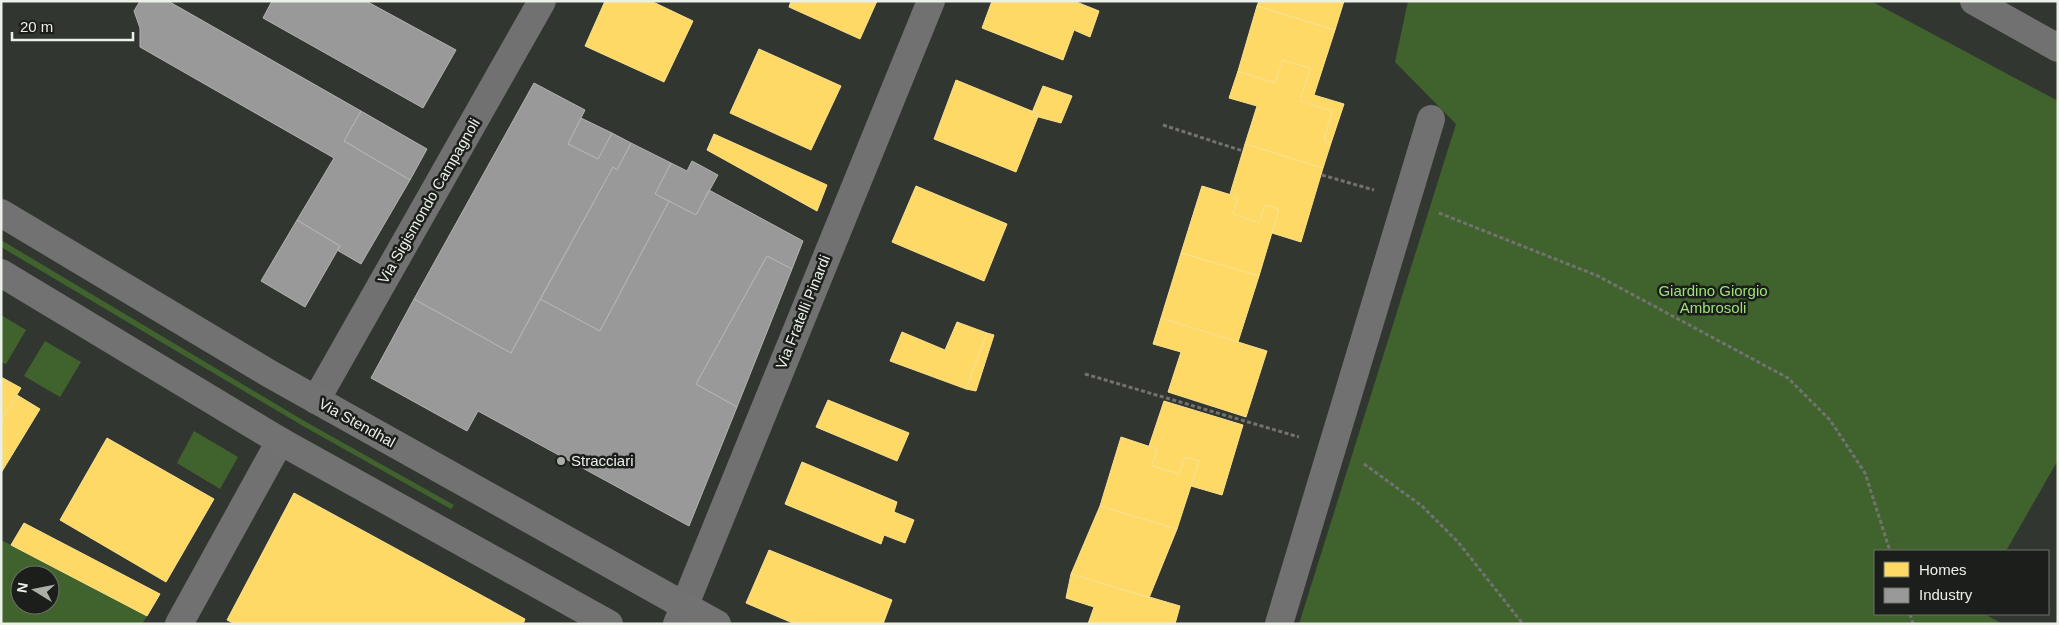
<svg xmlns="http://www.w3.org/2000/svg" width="2059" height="625" viewBox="0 0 2059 625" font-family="Helvetica,sans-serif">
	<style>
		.green { fill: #40632d; fill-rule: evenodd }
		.homes { fill: #ffd966; stroke: #f9e08d }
		.industry { fill: #999; stroke: #b2b3b1 }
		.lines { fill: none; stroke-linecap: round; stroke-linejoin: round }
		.path { stroke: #727271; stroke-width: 3; stroke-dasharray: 4 2.5; stroke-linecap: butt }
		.pedestrian { stroke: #717171; stroke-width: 28 }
		.minor { stroke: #717171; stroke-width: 28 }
		.tertiary { stroke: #717171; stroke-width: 28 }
		.primary { stroke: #717271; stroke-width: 28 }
		.poi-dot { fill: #aaafa8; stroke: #1b1e1a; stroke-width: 2 }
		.labels { text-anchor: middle; stroke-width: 5; stroke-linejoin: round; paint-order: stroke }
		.street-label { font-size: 15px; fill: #ebf0e9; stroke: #1b1e1a }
		.park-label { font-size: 15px; fill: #9ee27a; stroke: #1b1e1a }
		.poi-label { font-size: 15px; fill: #ebf0e9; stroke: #1b1e1a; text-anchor: start }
	</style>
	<rect width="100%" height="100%" fill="#323630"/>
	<path class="green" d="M 1408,1 L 1871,1 L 2058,101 L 2058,460 L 2006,551 L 1875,551 L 1875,614 L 1984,614 L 2003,624 L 1299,624 L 1456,124 L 1395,62 Z
		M 1,240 L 306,422 L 454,505 L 451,509 L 303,426 L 1,247 Z
		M 1,315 L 26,330 L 6,364 L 1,362 Z
		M 45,341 L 81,362 L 60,397 L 24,376 Z
		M 194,431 L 238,457 L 220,489 L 177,463 Z
		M 1,540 L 11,545 L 147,616 L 142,624 L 1,624 ZM 20,575 L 50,575 L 50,605 L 20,605 Z"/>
	<path class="homes" d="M 605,1 L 651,1 L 693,21 L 664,82 L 585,46 Z
		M 791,1 L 877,1 L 860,39 L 789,7 Z
		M 992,1 L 1074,1 L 1099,11 L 1090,37 L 1074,30 L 1063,60 L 982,28 Z
		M 1259,1 L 1344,1 L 1335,30 L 1257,6 Z
		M 1257,6 L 1335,30 L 1314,95 L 1344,104 L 1331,143 L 1324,140 L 1332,111 L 1300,101 L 1310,68 L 1282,60 L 1275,83 L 1238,71 Z
		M 759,49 L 841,86 L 811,150 L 730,113 Z
		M 1282,60 L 1310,68 L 1300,101 L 1332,111 L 1324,140 L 1331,143 L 1323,168 L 1245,144 L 1257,106 L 1229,98 L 1238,71 L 1275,83 Z
		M 956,80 L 1039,114 L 1016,172 L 934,139 Z
		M 1043,86 L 1072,96 L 1061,123 L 1031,115 Z
		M 714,134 L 827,185 L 817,211 L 707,150 Z
		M 1245,144 L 1323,168 L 1301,242 L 1272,233 L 1279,209 L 1265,205 L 1259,223 L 1233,214 L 1238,197 L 1230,194 Z
		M 916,186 L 1007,224 L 984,281 L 892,242 Z
		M 1202,186 L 1238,197 L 1233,214 L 1259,223 L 1265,205 L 1279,209 L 1259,276 L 1181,253 Z
		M 1181,253 L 1259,276 L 1238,342 L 1161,318 Z
		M 1161,318 L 1267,351 L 1246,417 L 1168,392 L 1181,352 L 1153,344 Z
		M 957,322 L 987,333 L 966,389 L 890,361 L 902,332 L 945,350 Z
		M 987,333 L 994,335 L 976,391 L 966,389 Z
		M 1,377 L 21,388 L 1,421 Z
		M 17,395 L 40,409 L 1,473 L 1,421 Z
		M 828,400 L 909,433 L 897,461 L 816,427 Z
		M 1164,401 L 1243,425 L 1222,495 L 1191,486 L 1199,461 L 1185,457 L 1179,474 L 1152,466 L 1157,449 L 1149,446 Z
		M 1121,437 L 1157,449 L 1152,466 L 1179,474 L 1185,457 L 1199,461 L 1177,529 L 1100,506 Z
		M 107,438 L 214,499 L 166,582 L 60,520 Z
		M 802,462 L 897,502 L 894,512 L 914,520 L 905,543 L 884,535 L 881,544 L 785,504 Z
		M 294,493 L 525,619 L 523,624 L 235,624 L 227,620 Z
		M 1100,506 L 1177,529 L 1149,598 L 1071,574 Z
		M 24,523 L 160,594 L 147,616 L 11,545 Z
		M 769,550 L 892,600 L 883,624 L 795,624 L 746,603 Z
		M 1071,574 L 1180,606 L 1175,624 L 1088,624 L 1094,607 L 1066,598 Z"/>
	<path class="industry" d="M 140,1 L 168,1 L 361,111 L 344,141 L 410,180 L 361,264 L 337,250 L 340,246 L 297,220 L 334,158 L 140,47 L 140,28 L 134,11 Z
		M 272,1 L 366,1 L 456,50 L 423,108 L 263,18 Z
		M 534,83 L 585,110 L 568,144 L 598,159 L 612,133 L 631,143 L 617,170 L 613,167 L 511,353 L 414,299 Z
		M 361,111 L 427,149 L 410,180 L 344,141 Z
		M 581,118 L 612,133 L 598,159 L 568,144 Z
		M 631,143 L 671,163 L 655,194 L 669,201 L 600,331 L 540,299 L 613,167 L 617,170 Z
		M 692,161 L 718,175 L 696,215 L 655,194 L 671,163 L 687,171 Z
		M 709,190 L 803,241 L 792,269 L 767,256 L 696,384 L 737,407 L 689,526 L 478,411 L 467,431 L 371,378 L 414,299 L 511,353 L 540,299 L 600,331 L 669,201 L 696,215 Z
		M 297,220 L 340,246 L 305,307 L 261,281 Z
		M 767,256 L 792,269 L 737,407 L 696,384 Z"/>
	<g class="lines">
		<path class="path" d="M 1163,125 L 1243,151
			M 1322,175 L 1374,190
			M 1439,213 L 1598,276 L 1788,378 L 1830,420 L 1865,473 L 1890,551
			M 1085,374 L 1299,437
			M 1364,464 L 1422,506 L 1458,542 L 1523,624
			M 1910,614 L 1913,624"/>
		<path class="pedestrian" d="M 1279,624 L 1431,119"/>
		<path class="minor" d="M 316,400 L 542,1
			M 179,624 L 280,441
			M 677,624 L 931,1"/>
		<path class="tertiary" d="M 1974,1 L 2058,48"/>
		<path class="primary" d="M 1,213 L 270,374 L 717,624
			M 1,273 L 280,441 L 609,624"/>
	</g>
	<circle class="poi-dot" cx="561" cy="461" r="5"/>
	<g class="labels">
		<g class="street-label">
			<text transform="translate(429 201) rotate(-60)" y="5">Via Sigismondo Campagnoli</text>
			<text transform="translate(803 312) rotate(-68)" y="5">Via Fratelli Pinardi</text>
			<text transform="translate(357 423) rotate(29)" y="5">Via Stendhal</text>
		</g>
		<g class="park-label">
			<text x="1713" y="296">Giardino Giorgio<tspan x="1713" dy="17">Ambrosoli</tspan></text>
		</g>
		<g class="poi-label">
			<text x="571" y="466">Stracciari</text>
		</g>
	</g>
	<rect width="2059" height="625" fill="none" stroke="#ebf0e9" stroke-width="5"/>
	<rect x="1874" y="550" width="175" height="65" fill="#1b1e1a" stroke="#6e726d"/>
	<rect x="1884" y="562" width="25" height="15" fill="#ffd966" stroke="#6e726d"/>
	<text x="1919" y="575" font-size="15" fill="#ebf0e9">Homes</text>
	<rect x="1884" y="588" width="25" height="15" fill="#999999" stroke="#6e726d"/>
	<text x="1919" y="600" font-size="15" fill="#ebf0e9">Industry</text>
	<g transform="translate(35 590) rotate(280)"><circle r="24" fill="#1b1e1a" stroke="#6e726d"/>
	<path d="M0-4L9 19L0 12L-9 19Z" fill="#aaafa8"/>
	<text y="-8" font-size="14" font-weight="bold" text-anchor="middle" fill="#ebf0e9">N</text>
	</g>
	<path d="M12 32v8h121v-8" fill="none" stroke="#ebf0e9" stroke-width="2.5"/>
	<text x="20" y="32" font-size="15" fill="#ebf0e9" stroke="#1b1e1a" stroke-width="4" paint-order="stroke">20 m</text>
</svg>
